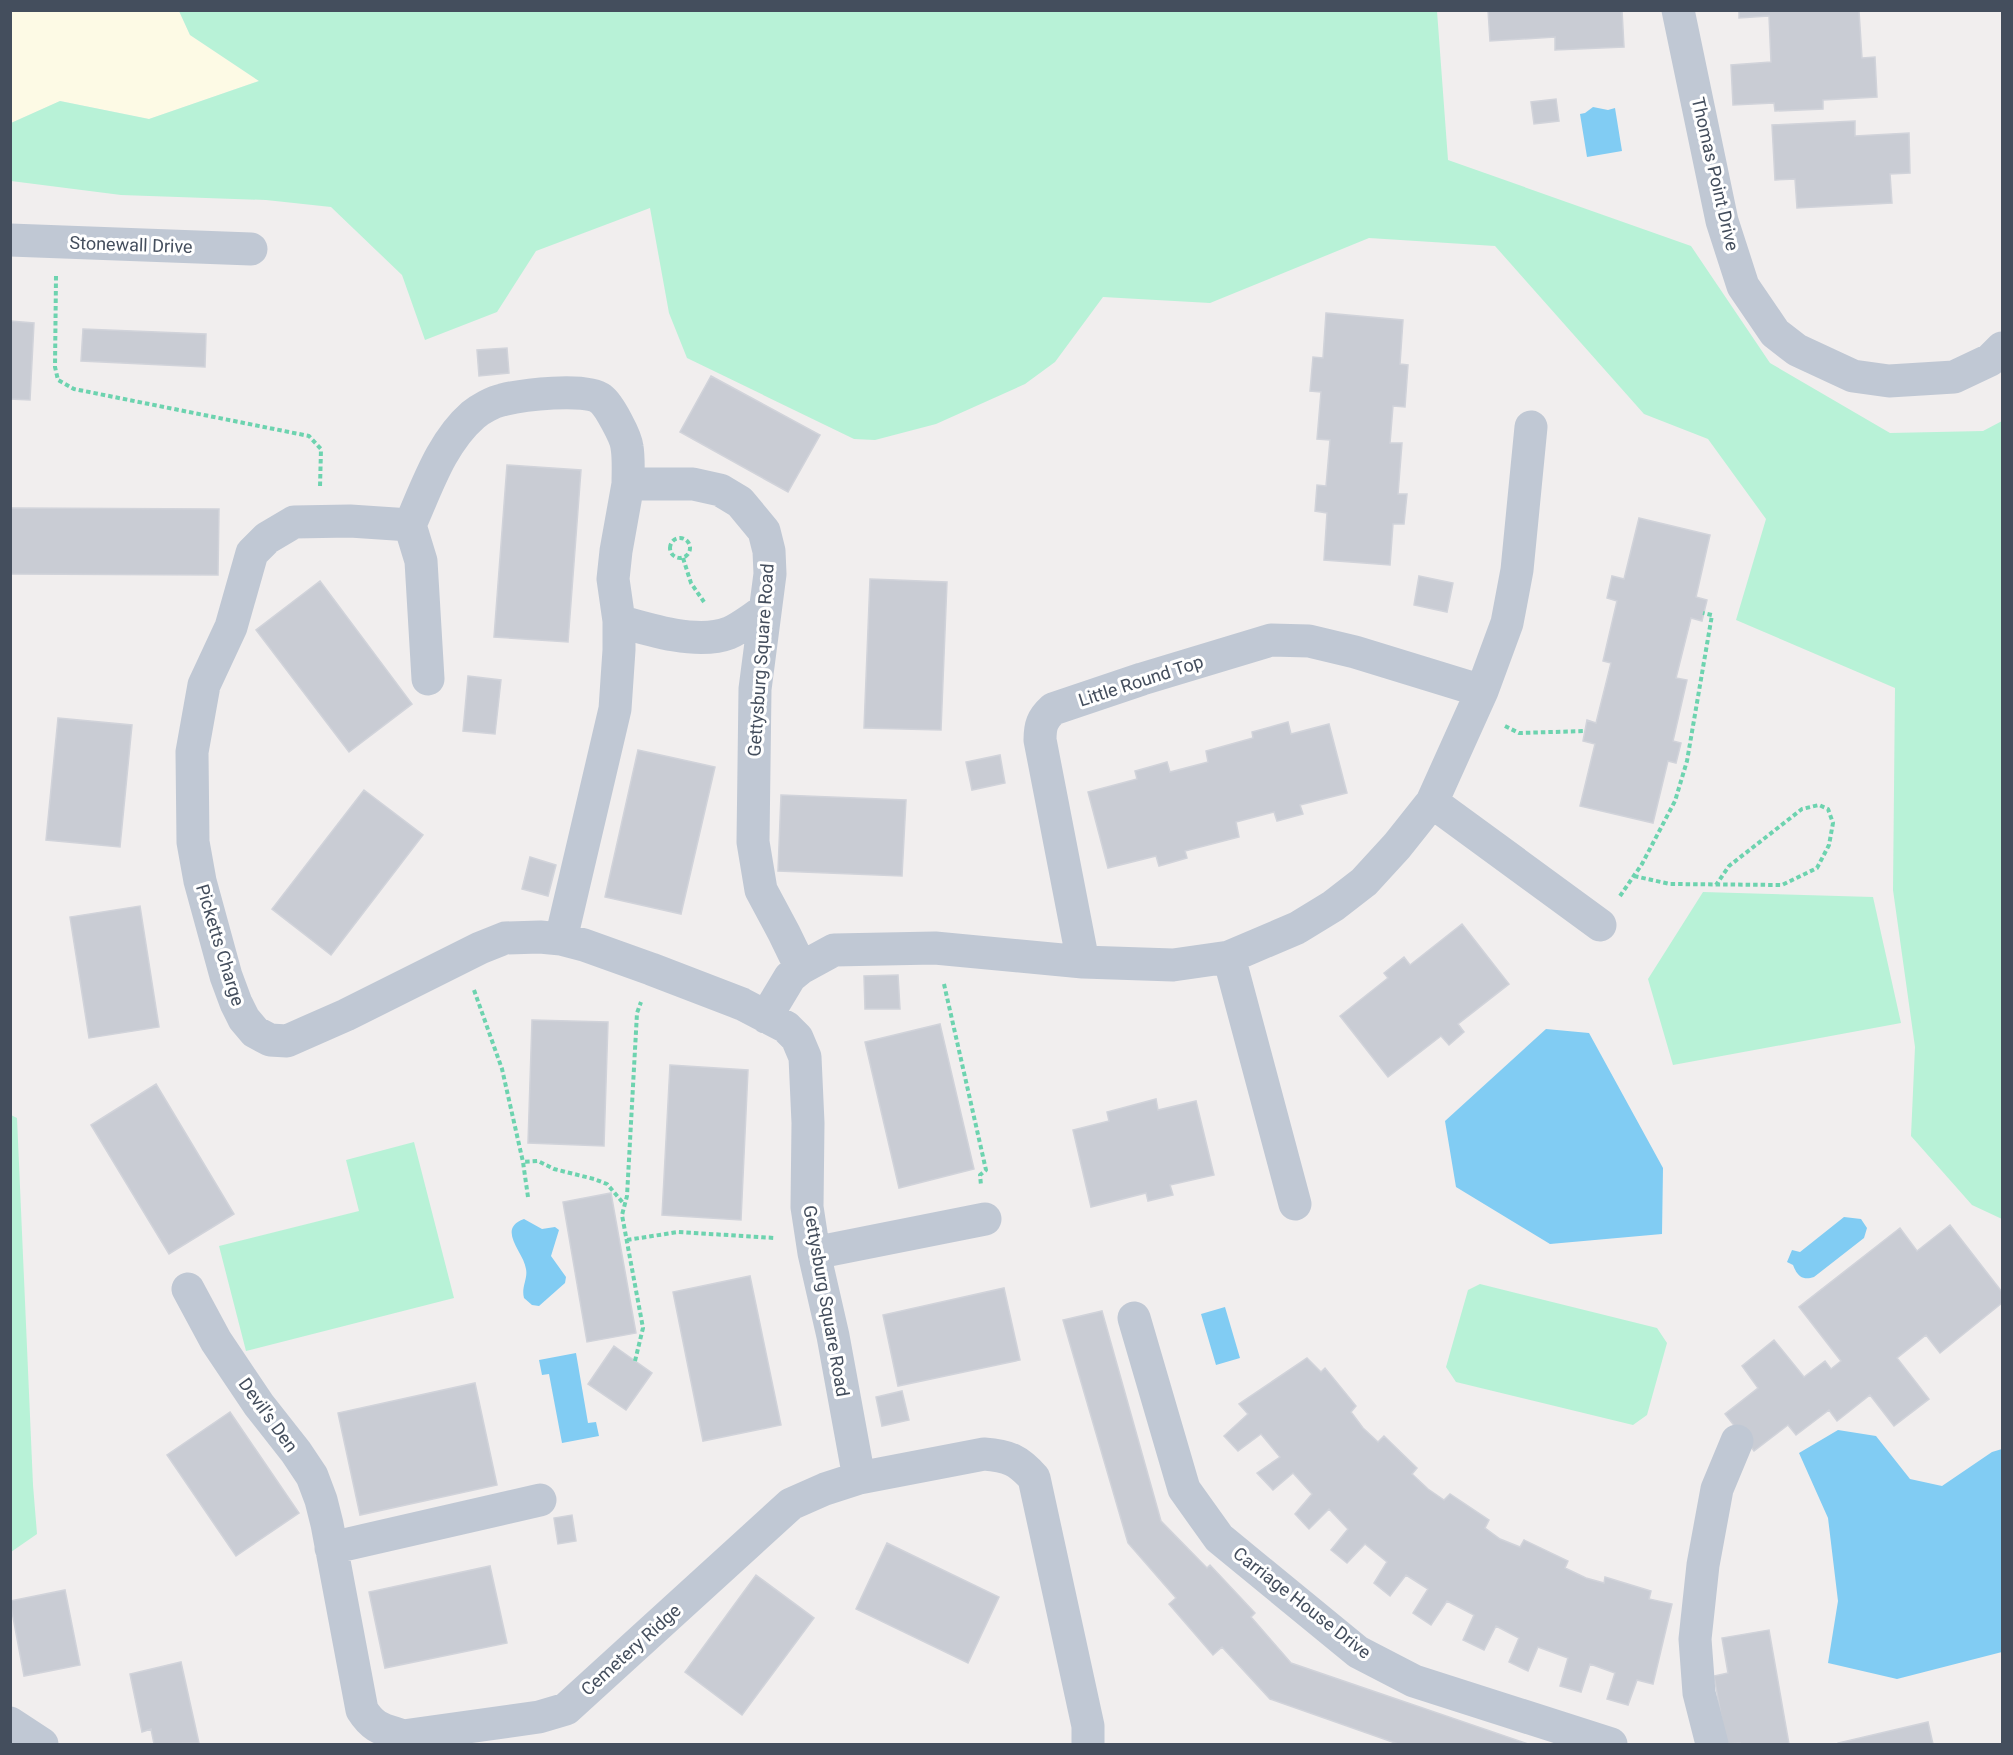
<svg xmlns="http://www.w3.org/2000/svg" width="2013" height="1755" viewBox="0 0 2013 1755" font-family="Roboto,sans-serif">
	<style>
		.commercial { fill: #fdfae5 }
		.green { fill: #b8f2d7 }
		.water { fill: #81ccf3 }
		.building { fill: #c9ccd4; stroke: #d1d3da; stroke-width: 1.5 }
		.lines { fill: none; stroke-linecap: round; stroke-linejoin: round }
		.path { stroke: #6dd3af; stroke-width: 4; stroke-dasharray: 4.5 3; stroke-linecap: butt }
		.minor { stroke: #c0c8d4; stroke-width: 33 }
		.labels { text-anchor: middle; stroke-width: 6; stroke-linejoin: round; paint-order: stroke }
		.street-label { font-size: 18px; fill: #444e5d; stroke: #fff }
	</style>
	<rect width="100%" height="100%" fill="#f1eeee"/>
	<path class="commercial" d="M 11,11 L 179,11 L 190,35 L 259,81 L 149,119 L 60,101 L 11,123 Z"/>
	<path class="green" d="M 179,11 L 1437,11 L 1448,160 L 1691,246 L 1770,363 L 1890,433 L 1983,431 L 2002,421 L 2002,1219 L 1972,1205 L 1911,1136 L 1915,1047 L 1893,890 L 1895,688 L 1736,620 L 1766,519 L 1708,439 L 1644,414 L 1495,246 L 1369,238 L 1210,303 L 1103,297 L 1055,362 L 1025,384 L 936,424 L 875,440 L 854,439 L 687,358 L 669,313 L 650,208 L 536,251 L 497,312 L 425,340 L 402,275 L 331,207 L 266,200 L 121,195 L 11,181 L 11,123 L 60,101 L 149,119 L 259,81 L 190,35 Z
		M 1703,892 L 1873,897 L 1901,1023 L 1673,1065 L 1648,979 Z
		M 11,1115 L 17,1118 L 33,1485 L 37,1534 L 11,1552 Z
		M 414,1142 L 454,1298 L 246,1351 L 219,1246 L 359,1211 L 346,1160 Z
		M 1480,1284 L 1657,1328 L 1667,1343 L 1647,1415 L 1633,1425 L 1456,1382 L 1446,1367 L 1468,1290 Z"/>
	<path class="water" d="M 1593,107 L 1608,110 L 1615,108 L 1622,151 L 1587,157 L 1580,114 L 1585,113 Z
		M 1546,1029 L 1589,1033 L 1663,1168 L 1662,1234 L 1550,1244 L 1456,1187 L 1445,1121 Z
		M 1844,1217 L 1861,1219 L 1867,1228 L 1864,1238 L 1814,1277 C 1803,1281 1797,1276 1793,1265 L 1787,1262 L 1792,1250 L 1800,1252 Z
		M 524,1219 L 542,1229 L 555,1227 L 559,1230 L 551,1256 L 566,1277 L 565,1283 L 539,1306 L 532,1305 L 524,1298 C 521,1287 528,1279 526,1269 C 524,1252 496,1229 524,1219 Z
		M 1225,1307 L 1240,1358 L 1216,1365 L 1201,1314 Z
		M 576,1353 L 588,1423 L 596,1422 L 599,1436 L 562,1443 L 549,1374 L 542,1375 L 539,1360 Z
		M 1838,1430 L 1876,1436 L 1910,1479 L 1942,1486 L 1992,1452 L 2002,1449 L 2002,1652 L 1897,1679 L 1828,1663 L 1838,1601 L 1828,1518 L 1799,1453 Z"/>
	<path class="building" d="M 1488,10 L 1622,10 L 1624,47 L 1555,50 L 1555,37 L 1490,41 Z
		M 1739,10 L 1861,10 L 1859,11 L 1862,58 L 1875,57 L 1877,97 L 1823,100 L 1823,109 L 1775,111 L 1774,103 L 1733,105 L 1731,65 L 1771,62 L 1769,16 L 1739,18 Z
		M 1556,99 L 1559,121 L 1534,124 L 1531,102 Z
		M 1855,121 L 1855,136 L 1909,133 L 1910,173 L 1890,174 L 1892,203 L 1797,208 L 1795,179 L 1775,180 L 1772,125 Z
		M 1326,313 L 1403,320 L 1400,364 L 1408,365 L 1405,407 L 1393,406 L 1390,443 L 1402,443 L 1398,494 L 1407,494 L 1404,524 L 1393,524 L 1390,565 L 1324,560 L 1327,513 L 1315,511 L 1317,485 L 1326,486 L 1330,440 L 1317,439 L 1321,392 L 1310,391 L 1313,357 L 1323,358 Z
		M 10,321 L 34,323 L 30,400 L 10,399 Z
		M 83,329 L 206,334 L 205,367 L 81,361 Z
		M 507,348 L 509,373 L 479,376 L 477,350 Z
		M 711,376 L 820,435 L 788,492 L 680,432 Z
		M 507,465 L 581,470 L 568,642 L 494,637 Z
		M 10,508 L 219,509 L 218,575 L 10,574 Z
		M 1639,518 L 1710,535 L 1696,597 L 1707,600 L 1702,621 L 1691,618 L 1676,678 L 1687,680 L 1673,741 L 1681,743 L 1676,763 L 1668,761 L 1653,823 L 1580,806 L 1595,744 L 1583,741 L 1587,720 L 1596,723 L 1611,663 L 1603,661 L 1617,601 L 1607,598 L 1612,576 L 1624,579 Z
		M 1419,576 L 1453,583 L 1447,612 L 1414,605 Z
		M 870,579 L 947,582 L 941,730 L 864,728 Z
		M 320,581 L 412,704 L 349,752 L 256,630 Z
		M 468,676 L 501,680 L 495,734 L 463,731 Z
		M 58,718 L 132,725 L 120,847 L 46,840 Z
		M 1288,722 L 1291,734 L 1329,724 L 1347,793 L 1300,805 L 1303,814 L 1277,821 L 1274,812 L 1236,822 L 1239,837 L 1185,851 L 1187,858 L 1159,866 L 1156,856 L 1108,868 L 1088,792 L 1137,779 L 1135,771 L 1167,762 L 1170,772 L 1208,762 L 1206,751 L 1253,738 L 1252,732 Z
		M 638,750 L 715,767 L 681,914 L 605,897 Z
		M 1000,755 L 1005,783 L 972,790 L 966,762 Z
		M 364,790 L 423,835 L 331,955 L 272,909 Z
		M 781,795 L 906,800 L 902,876 L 778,871 Z
		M 530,857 L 556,865 L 548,896 L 522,889 Z
		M 140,906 L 159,1027 L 89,1038 L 70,917 Z
		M 1462,924 L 1509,984 L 1458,1024 L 1464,1032 L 1449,1045 L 1441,1036 L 1388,1077 L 1340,1016 L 1388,978 L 1384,973 L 1404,957 L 1410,965 Z
		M 898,975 L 900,1009 L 865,1009 L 864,976 Z
		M 532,1020 L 608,1022 L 604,1146 L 528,1143 Z
		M 940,1024 L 974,1169 L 899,1188 L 865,1042 Z
		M 670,1065 L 748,1070 L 741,1220 L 662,1215 Z
		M 156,1084 L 234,1214 L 169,1254 L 91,1125 Z
		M 1156,1099 L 1158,1110 L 1196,1101 L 1214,1175 L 1170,1185 L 1173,1195 L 1148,1201 L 1146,1193 L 1091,1207 L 1073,1130 L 1109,1121 L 1107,1112 Z
		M 611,1193 L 636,1333 L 587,1342 L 563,1202 Z
		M 1950,1225 L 2002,1292 L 2002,1303 L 1940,1353 L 1926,1335 L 1897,1358 L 1929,1399 L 1894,1426 L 1870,1395 L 1837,1421 L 1829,1410 L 1796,1435 L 1788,1425 L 1754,1451 L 1725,1414 L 1758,1388 L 1742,1366 L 1774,1340 L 1804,1377 L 1825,1361 L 1831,1369 L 1841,1361 L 1799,1307 L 1900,1228 L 1917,1251 Z
		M 750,1276 L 781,1425 L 703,1441 L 673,1292 Z
		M 1004,1288 L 1020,1360 L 898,1386 L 883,1315 Z
		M 1102,1311 L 1161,1521 L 1207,1568 L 1210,1565 L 1255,1613 L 1251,1617 L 1291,1663 L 1528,1744 L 1398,1744 L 1270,1699 L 1222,1647 L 1213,1655 L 1169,1604 L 1176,1598 L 1128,1543 L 1063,1320 Z
		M 614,1346 L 652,1373 L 626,1410 L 588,1384 Z
		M 1307,1358 L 1321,1372 L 1325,1368 L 1356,1406 L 1351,1412 L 1363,1428 L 1378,1442 L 1384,1436 L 1417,1468 L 1412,1474 L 1428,1489 L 1444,1500 L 1450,1494 L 1489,1520 L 1485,1528 L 1500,1539 L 1520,1547 L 1524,1540 L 1568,1561 L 1565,1568 L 1586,1578 L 1604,1583 L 1605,1577 L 1651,1591 L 1649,1599 L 1672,1604 L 1653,1684 L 1637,1680 L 1628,1705 L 1607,1699 L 1615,1673 L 1590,1664 L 1581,1692 L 1560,1686 L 1568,1658 L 1538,1647 L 1528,1671 L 1509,1662 L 1519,1638 L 1496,1626 L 1484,1650 L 1463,1640 L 1474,1615 L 1447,1601 L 1431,1625 L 1413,1613 L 1428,1589 L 1406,1575 L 1390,1596 L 1374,1583 L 1387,1562 L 1365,1544 L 1347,1563 L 1331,1550 L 1348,1529 L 1329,1509 L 1309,1529 L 1295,1514 L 1312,1494 L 1293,1473 L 1273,1490 L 1257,1473 L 1280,1457 L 1261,1434 L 1238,1451 L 1224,1436 L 1248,1414 L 1239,1404 Z
		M 475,1383 L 497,1485 L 360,1515 L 338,1413 Z
		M 902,1391 L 909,1420 L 882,1426 L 876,1397 Z
		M 230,1412 L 299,1513 L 236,1556 L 167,1455 Z
		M 572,1515 L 576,1541 L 558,1544 L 554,1518 Z
		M 887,1543 L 999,1597 L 968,1663 L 856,1609 Z
		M 490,1566 L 507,1643 L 385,1668 L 369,1592 Z
		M 756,1575 L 814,1618 L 742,1715 L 685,1672 Z
		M 65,1590 L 80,1665 L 24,1676 L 10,1601 Z
		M 1769,1630 L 1789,1744 L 1740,1744 L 1740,1743 L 1726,1744 L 1714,1676 L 1728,1673 L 1722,1638 Z
		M 181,1662 L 199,1743 L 154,1744 L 151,1729 L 142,1732 L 130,1674 Z
		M 1928,1722 L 1933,1744 L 1838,1744 L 1838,1743 Z"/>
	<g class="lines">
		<path class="path" d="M 56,276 L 55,367 L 58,380 L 74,389 L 309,436 L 321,449 L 320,487
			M670 548a10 10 0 1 1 20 0a10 10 0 1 1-20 0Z
			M 683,558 L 691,583 L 704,602
			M 1505,726 L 1519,733 L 1585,731
			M 1634,876 L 1670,884 L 1782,885 L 1817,868 L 1829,845 L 1833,823 L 1828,809 L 1819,805 L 1802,809 L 1729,866 L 1716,885
			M 1620,896 L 1642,864 L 1675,801 L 1687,761 L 1712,615 L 1703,613
			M 944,984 L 986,1170 L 980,1175 L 981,1185
			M 474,990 L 502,1069 L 523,1162
			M 528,1197 L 523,1162 L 538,1161 L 554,1169 L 594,1179 L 607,1184 L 624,1204
			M 627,1240 L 678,1232 L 775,1238
			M 635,1361 L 643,1328 L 622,1215 L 627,1196 L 637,1013 L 641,1002"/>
		<path class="minor" d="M 1678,10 L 1722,221 L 1743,286 L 1775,333 L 1797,350 L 1853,376 L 1889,381 L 1954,377 L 1990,360 L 2002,348
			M 10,240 L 251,249
			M 410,525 L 350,521 L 294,522 L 267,538 L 252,553 L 231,627 L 204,685 L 192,752 L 193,842 L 200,881 L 226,976 L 236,1003 L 244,1019 L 255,1032 L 270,1040 L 287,1041 L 346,1015 L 480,948 L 505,938 L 540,937 L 561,939 L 584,945 L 651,969 L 742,1004 L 786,1027 L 797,1038 L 805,1057 L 808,1123 L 807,1207 L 814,1253 L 833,1336 L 859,1478
			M 619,621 C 649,630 698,645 729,633 C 741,628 753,618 764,611
			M 428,679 L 421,561 L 410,525 C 427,487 441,443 473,415 C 480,409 493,402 502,400 C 521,395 586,387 601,399 C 609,405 626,437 627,447 C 629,459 628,472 628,484
			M 1432,802 L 1600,925
			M 561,939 L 615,709 L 619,650 L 619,621 L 613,579 L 616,551 L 628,484 L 693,484 L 720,490 L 740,502 L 764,531 L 769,551 L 770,574 L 755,689 L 753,842 L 761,890 L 784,933 L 801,968
			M 1229,957 L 1295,1204
			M 1083,962 L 1040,740 C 1040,726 1042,719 1053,709 L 1142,679 L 1271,640 L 1309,641 L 1355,652 L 1482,691
			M 766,1017 L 790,977 L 801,968 L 834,950 L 935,948 L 1083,962 L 1173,965 L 1229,957 L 1297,928 L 1333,906 L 1364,882 L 1397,846 L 1432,802 L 1482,691 L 1507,623 L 1517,570 L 1531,427
			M 814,1253 L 985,1219
			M 188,1289 L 216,1341 L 259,1405 L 296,1452 L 312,1476 L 321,1500 L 327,1524 L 362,1710 C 374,1729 383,1729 403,1736 L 539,1717 L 566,1709 L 791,1504 L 825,1489 L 859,1478 L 984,1454 C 1009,1456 1018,1460 1034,1478 L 1088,1726 L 1088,1744
			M 1134,1318 L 1184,1489 L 1219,1538 L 1358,1652 L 1414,1681 L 1611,1744
			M 331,1548 L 540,1500
			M 10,1723 L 42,1744
			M 1712,1744 L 1699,1693 L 1695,1639 L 1703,1565 L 1717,1489 L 1737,1441"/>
	</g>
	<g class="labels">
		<g class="street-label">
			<text transform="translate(1715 174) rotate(77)" y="6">Thomas Point Drive</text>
			<text transform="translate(131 245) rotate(2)" y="6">Stonewall Drive</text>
			<text transform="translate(761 660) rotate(-86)" y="6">Gettysburg Square Road</text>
			<text transform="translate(1141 681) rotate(-18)" y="6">Little Round Top</text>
			<text transform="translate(220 945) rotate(73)" y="6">Picketts Charge</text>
			<text transform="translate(826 1301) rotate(80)" y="6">Gettysburg Square Road</text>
			<text transform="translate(268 1415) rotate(54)" y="6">Devil’s Den</text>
			<text transform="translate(1302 1603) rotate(38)" y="6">Carriage House Drive</text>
			<text transform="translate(631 1650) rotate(-42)" y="6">Cemetery Ridge</text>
		</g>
	</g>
	<rect width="2013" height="1755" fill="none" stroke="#444e5d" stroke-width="24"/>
</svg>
